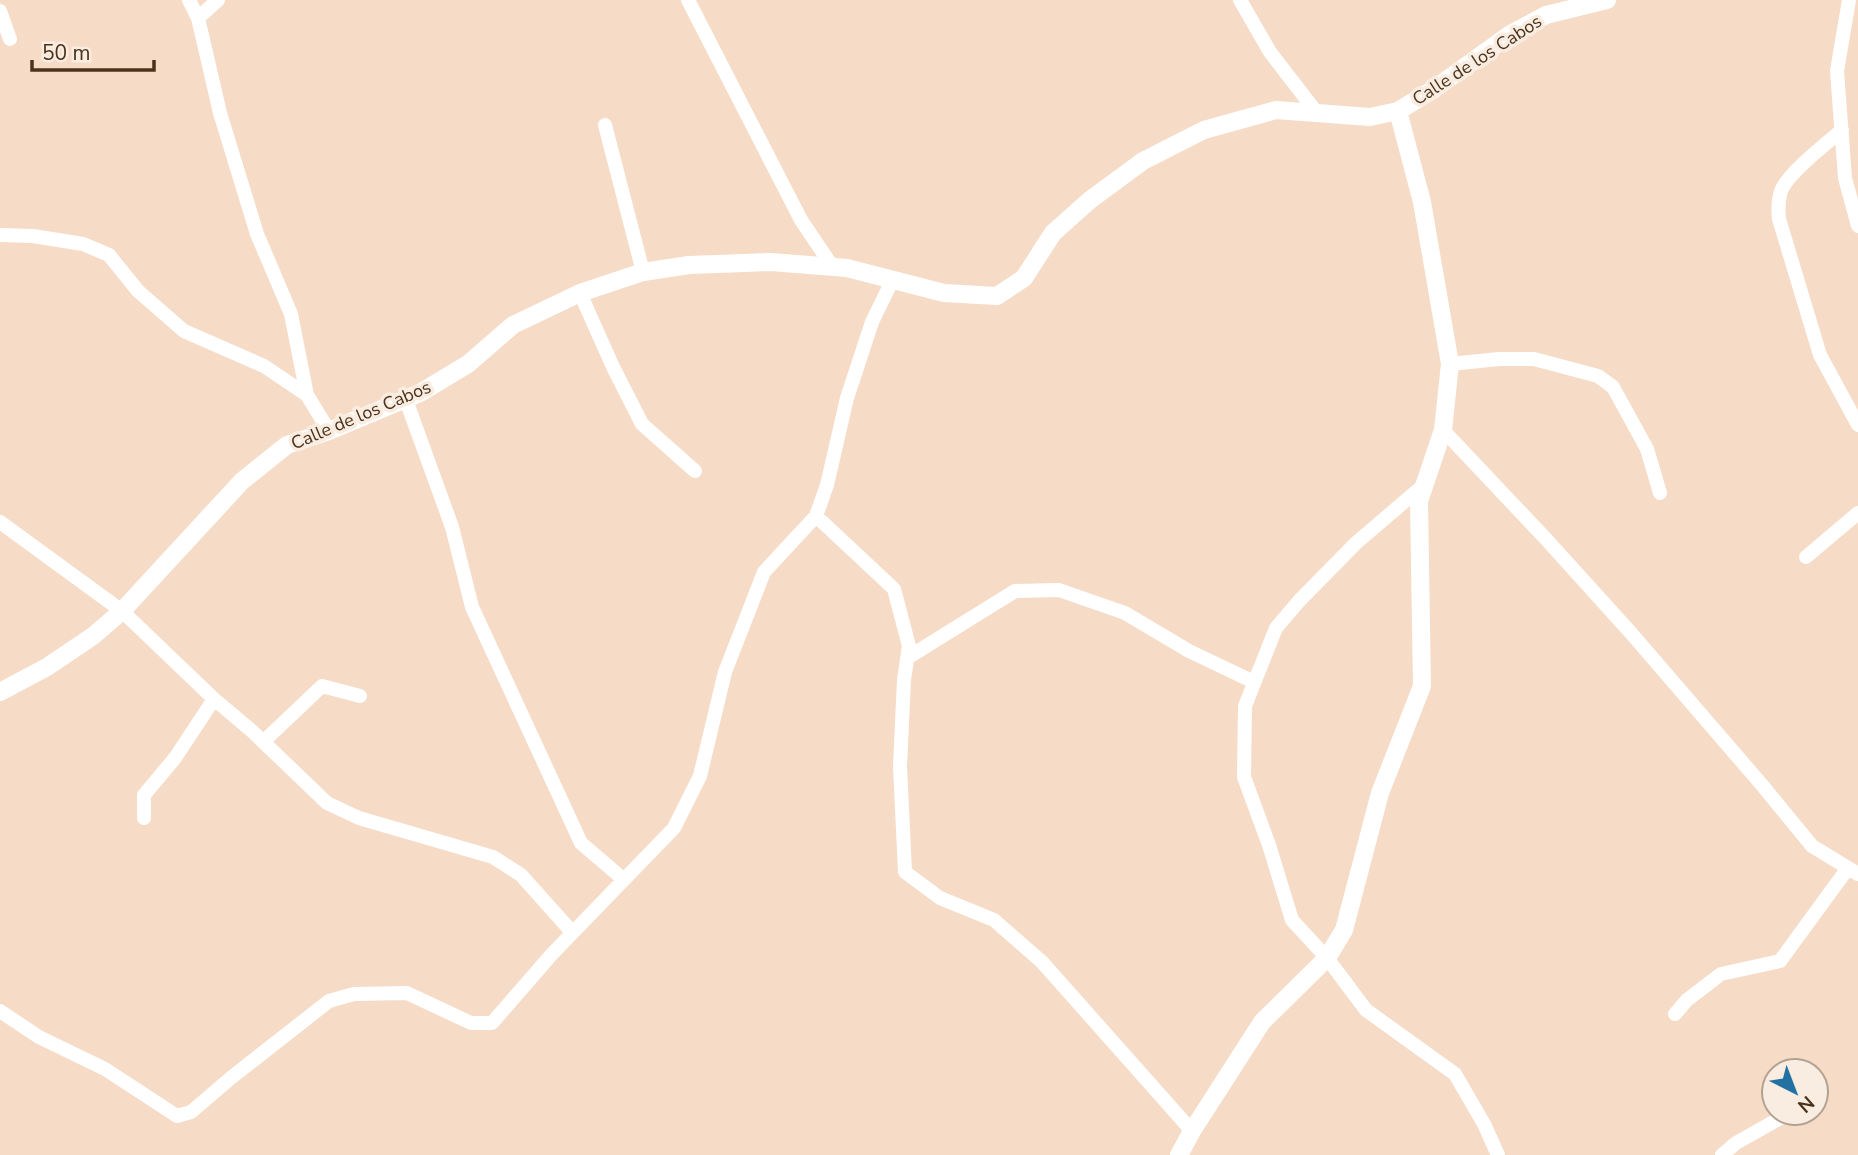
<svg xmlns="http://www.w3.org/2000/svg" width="1858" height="1155" viewBox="0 0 1858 1155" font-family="'Nunito Sans',sans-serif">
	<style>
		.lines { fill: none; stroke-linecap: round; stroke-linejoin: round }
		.minor { stroke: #fff; stroke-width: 14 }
		.tertiary { stroke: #fff; stroke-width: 18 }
		.labels { text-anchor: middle; stroke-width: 7; stroke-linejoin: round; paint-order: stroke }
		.street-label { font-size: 18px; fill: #4b321b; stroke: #f9ece1 }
	</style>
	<rect width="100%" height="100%" fill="#f6dcc7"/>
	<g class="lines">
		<path class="minor" d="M 189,0 L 198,18 L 220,113 L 257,234 L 291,314 L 307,395 L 329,431
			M 688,0 L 801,220 L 832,266
			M 1240,0 L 1270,52 L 1317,113
			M 1849,0 L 1837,71 L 1845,178 L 1858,226
			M 0,11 L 10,39
			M 198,18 L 218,0
			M 605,125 L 643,272
			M 1842,130 C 1826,144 1788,173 1781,191 C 1778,200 1778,209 1779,219 L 1820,355 L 1858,425
			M 0,235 L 33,236 L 83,244 L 109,255 L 138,291 L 184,331 L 264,366 L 307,395
			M 580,293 L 613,367 L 642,424 L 695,471
			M 1450,364 L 1499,359 L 1534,359 L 1598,376 L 1613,387 L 1647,449 L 1660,493
			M 406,400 L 452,527 L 472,607 L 581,843 L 623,879
			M 1443,430 L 1546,539 L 1631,633 L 1762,785 L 1812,846 L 1858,874
			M 1425,484 L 1356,543 L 1299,601 L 1276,628 L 1245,706 L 1244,777 L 1269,845 L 1292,920 L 1327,958 L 1366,1010 L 1455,1074 L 1484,1124 L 1498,1155
			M 816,516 L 894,589 L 909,646 L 904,680 L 900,766 L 905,872 L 940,898 L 994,920 L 1042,962 L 1192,1131
			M 0,522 L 122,611 L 214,699 L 253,732 L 327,803 L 359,818 L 493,857 L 521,875 L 572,932
			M 1806,557 L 1858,513
			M 907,658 L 1015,591 L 1059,590 L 1125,613 L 1189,651 L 1254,682
			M 263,742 L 322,686 L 360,696
			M 144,818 L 144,795 L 175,758 L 214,699
			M 0,1011 L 39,1037 L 105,1069 L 177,1116 L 191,1112 L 232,1077 L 329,1001 L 354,994 L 407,993 L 471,1023 L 492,1023 L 552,954 L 674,828 L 700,776 L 725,672 L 764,572 L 816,516 L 827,485 L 847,398 L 872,322 L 892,281
			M 1675,1014 L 1687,1000 L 1721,974 L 1780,961 L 1848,868
			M 1722,1155 L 1736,1143 L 1784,1116"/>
		<path class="tertiary" d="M 0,692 L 47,667 L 93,636 L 122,611 L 242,481 L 287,445 L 329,431 L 420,393 L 468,364 L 513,325 L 580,293 L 643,272 L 689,265 L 771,262 L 847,268 L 944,293 L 997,296 L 1024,278 L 1053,233 L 1090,200 L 1143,161 L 1204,130 L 1276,110 L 1370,117 L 1398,111 L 1434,89 L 1509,35 L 1546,15 L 1607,0
			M 1179,1155 L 1192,1131 L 1262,1022 L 1327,958 L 1344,930 L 1380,793 L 1422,686 L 1419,501 L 1443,430 L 1450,364 L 1422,202 L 1398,111"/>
	</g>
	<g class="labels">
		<g class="street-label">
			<text transform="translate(1477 60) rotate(-33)" y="6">Calle de los Cabos</text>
			<text transform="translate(361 415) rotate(-23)" y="6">Calle de los Cabos</text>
		</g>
	</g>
	<g transform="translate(1795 1092) rotate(138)"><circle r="33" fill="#f9ece1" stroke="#b3a292" stroke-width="2"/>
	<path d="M0-5L12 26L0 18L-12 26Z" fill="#2371a3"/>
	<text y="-10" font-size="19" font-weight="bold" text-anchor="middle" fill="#4b321b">N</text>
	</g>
	<path d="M32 60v10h122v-10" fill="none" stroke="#4b321b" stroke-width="3.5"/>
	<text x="42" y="60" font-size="21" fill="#4b321b" stroke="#f9ece1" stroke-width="5" paint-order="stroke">50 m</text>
</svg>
